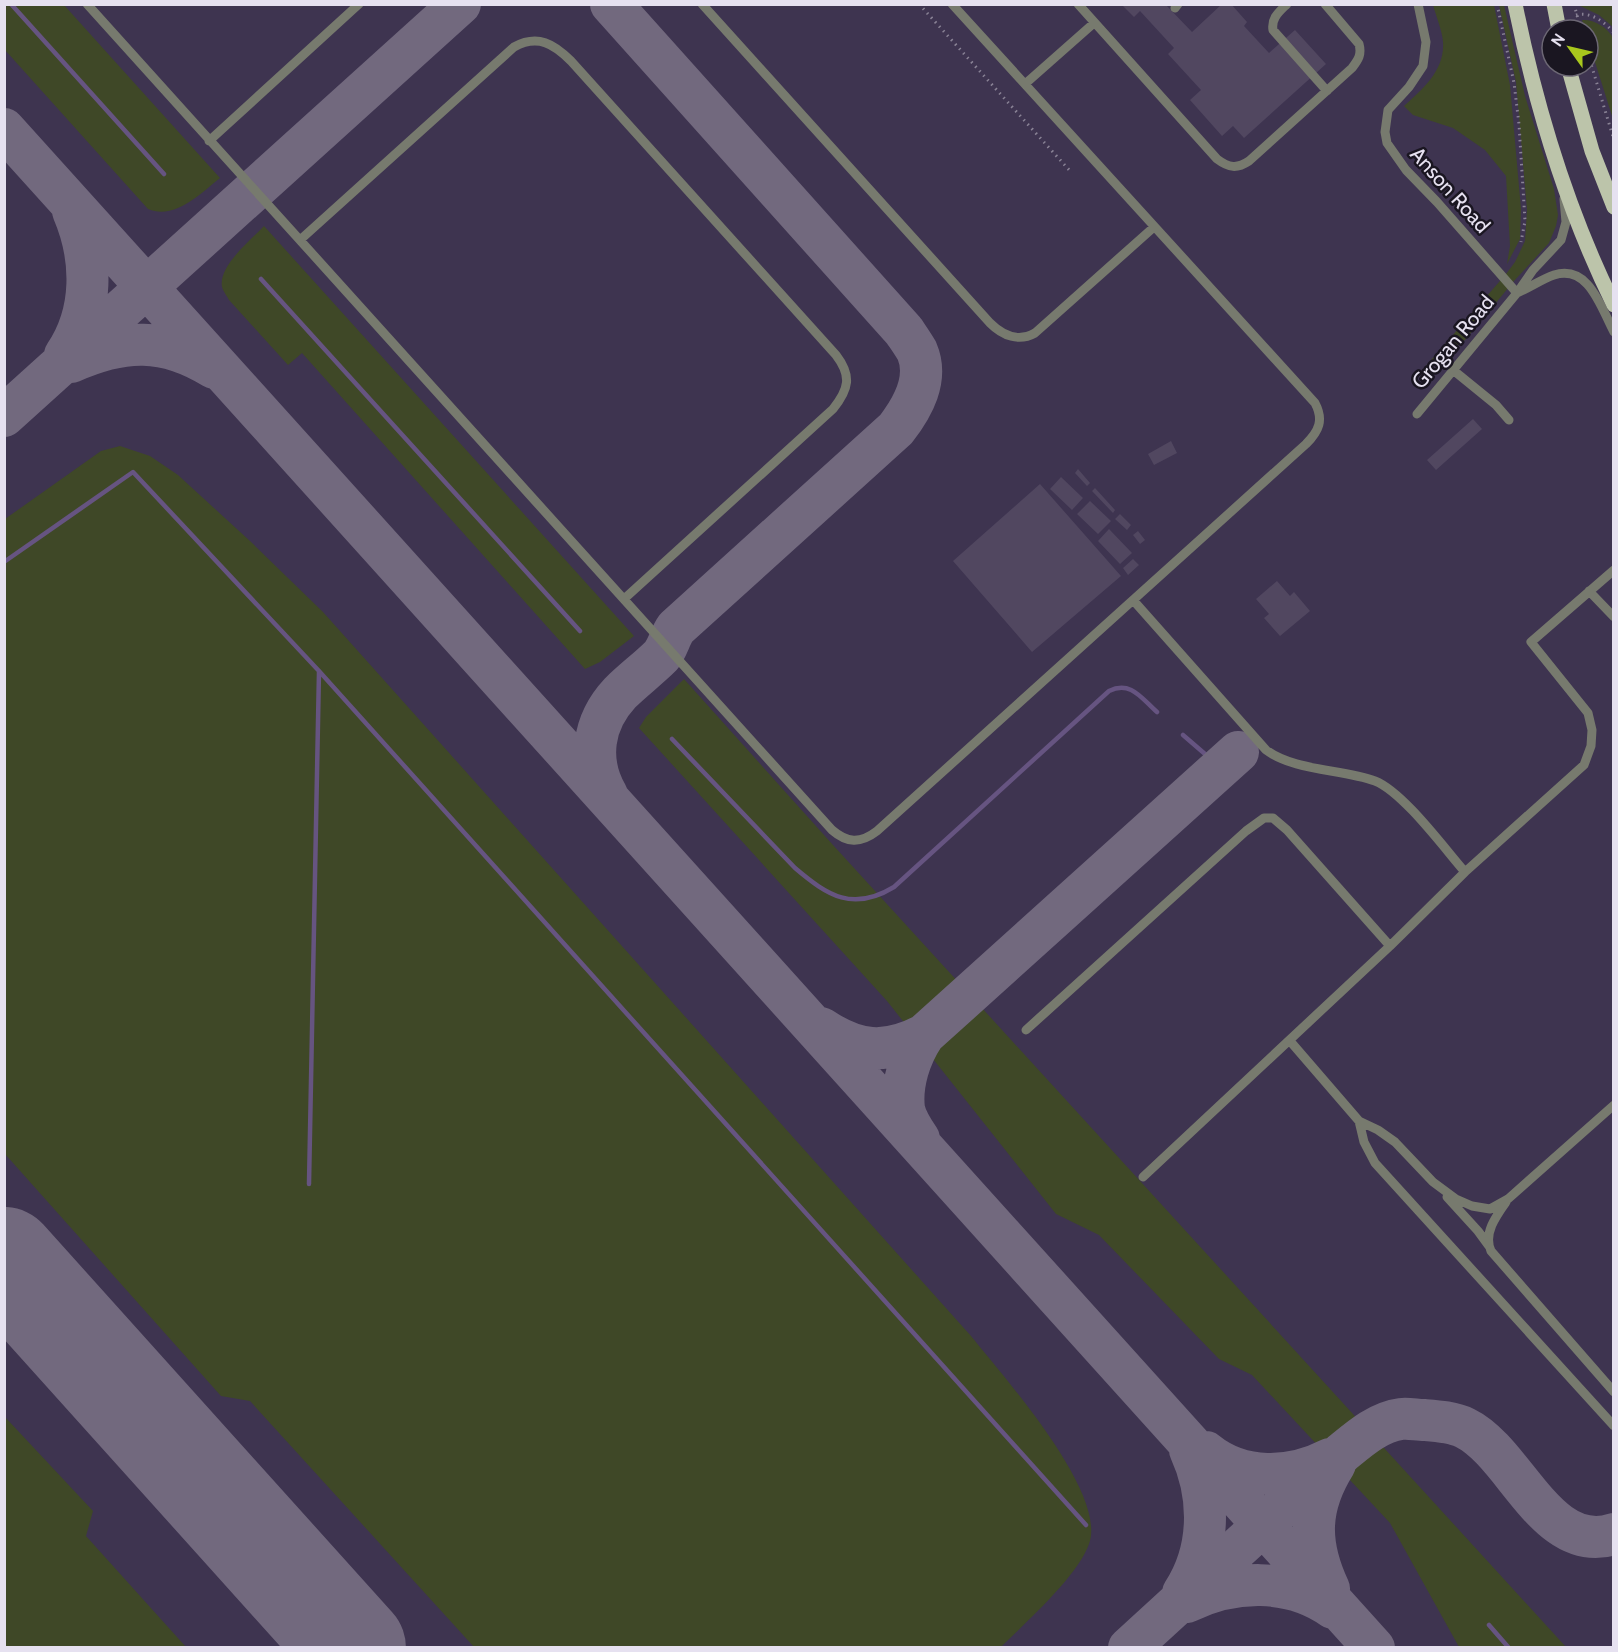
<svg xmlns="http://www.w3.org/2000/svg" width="1618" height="1652" viewBox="0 0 1618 1652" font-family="Cabin,sans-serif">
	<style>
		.built { fill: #3e3450; fill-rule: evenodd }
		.green { fill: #3f4827 }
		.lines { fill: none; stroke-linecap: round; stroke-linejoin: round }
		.stream { stroke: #665481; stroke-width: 4.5 }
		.taxiway { stroke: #72697e; stroke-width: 42 }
		.runway { stroke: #72697e; stroke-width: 106 }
		.building { fill: #514760 }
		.path { stroke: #898295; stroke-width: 3; stroke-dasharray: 1.5 4.5; stroke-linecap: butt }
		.lane { stroke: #777a6e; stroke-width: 9 }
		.primary { stroke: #bcc4aa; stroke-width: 15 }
		.labels { text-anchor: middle; stroke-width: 5; stroke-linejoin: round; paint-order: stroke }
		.street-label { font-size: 21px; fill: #e6e1f0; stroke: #1a1621 }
	</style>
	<rect width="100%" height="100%" fill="#352b42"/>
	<path class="built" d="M 5,5 L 1613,5 L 1613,1647 L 5,1648 ZM 1552,30 L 1588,30 L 1588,66 L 1552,66 Z"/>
	<path class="green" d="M 4,5 L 64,5 L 220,178 C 200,194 175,220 148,209 L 5,50 Z
		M 1433,5 L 1494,5 L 1510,85 L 1521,209 L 1520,239 L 1507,264 L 1510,246 L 1506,176 L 1485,150 L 1453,128 L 1413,115 L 1404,106 C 1423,89 1445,70 1443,42 C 1442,30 1436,16 1433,5 Z
		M 1499,5 L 1504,5 L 1525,96 L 1554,189 L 1558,215 L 1556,226 L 1549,243 L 1514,281 L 1465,340 L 1426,370 L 1425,367 L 1506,274 L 1515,262 L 1525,241 L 1527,210 L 1516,82 Z
		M 1578,5 L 1613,5 L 1613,27 L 1599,15 Z
		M 1582,20 C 1593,19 1608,27 1613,38 C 1617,48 1614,104 1613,119 L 1588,40 L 1588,30 L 1585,30 Z
		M 264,226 L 634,636 L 600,662 L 585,669 L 302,353 L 288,365 L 229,300 C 227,296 223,291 222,287 C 218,266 251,240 264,226 Z
		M 120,446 L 150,456 L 178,475 L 250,541 L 323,612 L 971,1336 C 1002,1375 1108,1493 1089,1544 C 1078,1576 1025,1623 1001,1647 L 474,1647 L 250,1401 L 221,1396 L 5,1154 L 5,519 L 101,451 Z
		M 684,679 L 833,845 L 1566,1647 L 1459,1647 L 1390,1523 L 1252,1375 L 1219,1359 L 1099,1235 L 1056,1214 L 887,1001 L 639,728 L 646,717 Z
		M 5,1417 L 93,1511 L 86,1536 L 186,1647 L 5,1647 Z"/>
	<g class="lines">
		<path class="stream" d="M 11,4 L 164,174
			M 261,279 L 580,631
			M 4,562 L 133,472 L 319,671 L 1086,1525
			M 1183,735 L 1205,754
			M 672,739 L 795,868 C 828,896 853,912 894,887 L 1109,691 C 1131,680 1142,699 1157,712
			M 309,1184 L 319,671
			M 1489,1625 L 1509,1648"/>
		<path class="taxiway" d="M 4,129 L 1374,1648
			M 65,355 C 94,312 93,258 73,211
			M 71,362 C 123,339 164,337 214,368
			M 4,416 L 460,4
			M 607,795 C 587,760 593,722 620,693 C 633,680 648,669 661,656 C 668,648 670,636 676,628 L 896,429 C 913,407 929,379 917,351 C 913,344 908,337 904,331 L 611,4
			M 821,1028 C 857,1052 885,1055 924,1035
			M 919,1139 C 913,1130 906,1119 904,1109 C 901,1084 910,1056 924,1035 L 1238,752
			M 4,1286 L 26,1299 L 74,1338
			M 1206,1452 C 1242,1481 1291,1479 1330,1459
			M 1329,1589 C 1308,1544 1308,1507 1335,1464
			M 1183,1593 C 1211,1550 1211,1496 1190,1450
			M 1187,1602 C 1232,1580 1289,1577 1333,1608
			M 1129,1648 L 1342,1453 C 1359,1439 1378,1422 1401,1419 C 1408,1418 1417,1420 1424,1420 C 1437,1421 1453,1422 1465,1428 C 1516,1453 1546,1556 1614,1534"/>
		<path class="runway" d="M 4,1260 L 353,1648"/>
	</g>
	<path class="building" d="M 1222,4 L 1231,4 L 1247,22 L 1244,26 L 1269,53 L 1295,30 L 1326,64 L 1244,138 L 1233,126 L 1222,136 L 1190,100 L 1201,90 L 1168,54 L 1174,48 L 1140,11 L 1134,17 L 1122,5 L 1166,5 L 1192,32 Z
		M 1473,419 L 1482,429 L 1436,470 L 1427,460 Z
		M 1171,441 L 1177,453 L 1154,465 L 1148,454 Z
		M 1078,469 L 1090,483 L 1087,486 L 1075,473 Z
		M 1061,477 L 1083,498 L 1072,510 L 1050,489 Z
		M 1040,484 L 1121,576 L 1032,652 L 953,561 Z
		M 1095,488 L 1115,510 L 1113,513 L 1092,491 Z
		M 1090,501 L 1111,521 L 1098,534 L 1077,514 Z
		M 1120,514 L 1131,525 L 1127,530 L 1115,519 Z
		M 1109,529 L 1132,553 L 1120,564 L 1098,541 Z
		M 1138,531 L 1145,540 L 1140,544 L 1133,535 Z
		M 1133,559 L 1139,565 L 1128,575 L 1123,568 Z
		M 1277,581 L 1290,596 L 1294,592 L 1310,611 L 1280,636 L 1264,618 L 1269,614 L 1256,599 Z"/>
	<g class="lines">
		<path class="path" d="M 919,4 L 1071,172
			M 1497,4 L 1514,83 L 1519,124 L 1525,221 L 1521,242
			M 1574,4 L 1581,30
			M 1576,15 C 1590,11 1605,22 1614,33
			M 1588,54 L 1614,140"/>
		<path class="lane" d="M 87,4 L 832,830 C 847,843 860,844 877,831 L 1306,444 C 1319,431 1324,420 1315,403 L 952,4
			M 702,4 L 990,323 C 1003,336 1019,342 1035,333 L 1154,227
			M 1078,4 L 1217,159 C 1229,168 1237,169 1249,161 L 1352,68 C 1358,60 1362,55 1359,44 L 1325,4
			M 1287,4 C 1279,12 1271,18 1273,30 L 1327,91
			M 1418,4 L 1426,42 L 1423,66 L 1409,87 L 1388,110 L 1385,132 L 1387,143 L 1406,170 L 1437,202 L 1517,293
			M 1175,8 L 1178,4
			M 1025,84 L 1094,23
			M 209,141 L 359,4
			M 300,240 L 514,47 C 538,34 554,44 571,61 L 836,355 C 852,376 849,389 833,409 L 624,599
			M 1519,292 C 1531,287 1542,279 1554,275 C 1589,264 1601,308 1614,332
			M 1453,370 L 1496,405 L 1509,420
			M 1417,414 L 1517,293 L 1533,270 L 1561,240 L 1566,222 L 1564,199
			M 1589,591 L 1614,617
			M 1133,600 L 1266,750 C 1294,771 1342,769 1375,781 C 1403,792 1444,848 1465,872
			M 1026,1030 L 1246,831 L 1264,818 L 1273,818 L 1287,830 L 1390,946 L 1465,872 L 1584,765 L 1591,746 L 1592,730 L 1588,713 L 1531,642 L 1614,570
			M 1290,1041 L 1359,1121 L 1378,1130 L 1395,1142 L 1433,1182 L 1456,1199 L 1472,1206 L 1490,1209 L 1508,1199 L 1614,1105
			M 1359,1121 L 1364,1142 L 1375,1163 L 1614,1426
			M 1143,1177 L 1390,946
			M 1447,1197 L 1478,1231 L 1489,1246
			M 1506,1202 C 1496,1216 1483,1234 1491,1251 L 1614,1392"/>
		<path class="primary" d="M 1515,4 C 1536,107 1567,210 1614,305
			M 1554,4 L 1559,30
			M 1568,66 L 1592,151 L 1614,207"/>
	</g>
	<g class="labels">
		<g class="street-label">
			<text transform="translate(1450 190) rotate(48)" y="7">Anson Road</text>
			<text transform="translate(1453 342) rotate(-50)" y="7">Grogan Road</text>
		</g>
	</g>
	<rect width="1618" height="1652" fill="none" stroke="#e6e1f0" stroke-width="12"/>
	<g transform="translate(1570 48) rotate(304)"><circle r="28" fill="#1a1621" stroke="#6c6774" stroke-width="1.5"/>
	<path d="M0-4.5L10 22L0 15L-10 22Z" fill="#a8c71d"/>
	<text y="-9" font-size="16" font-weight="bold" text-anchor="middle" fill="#e6e1f0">N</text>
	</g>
</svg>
